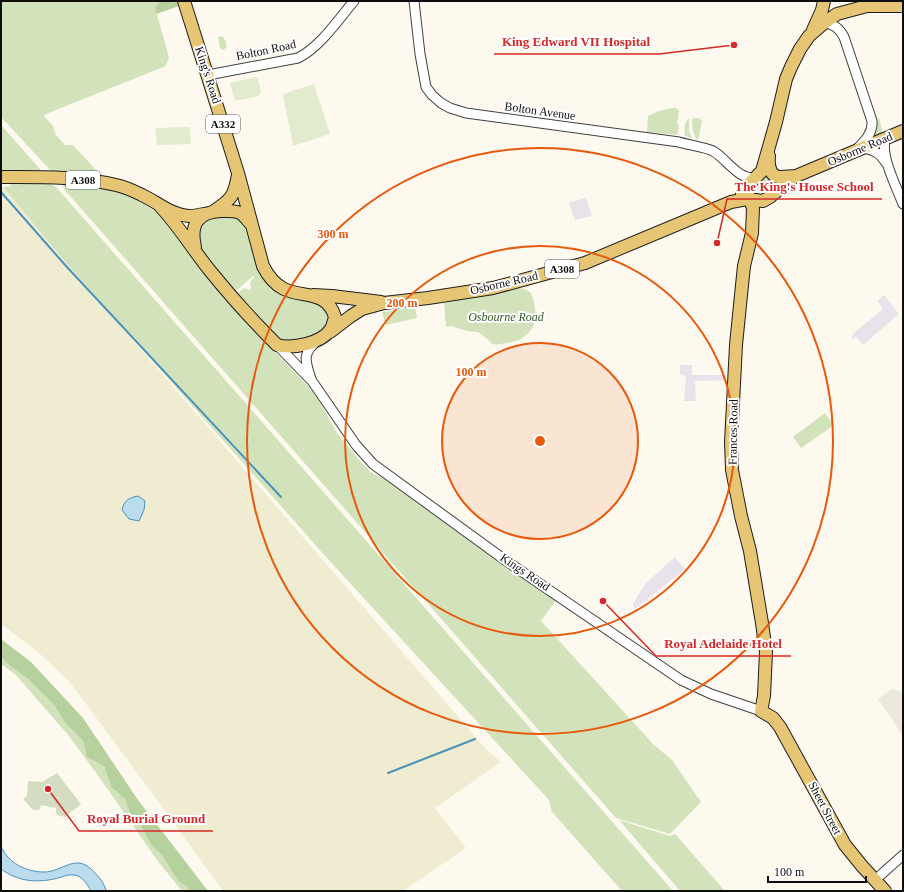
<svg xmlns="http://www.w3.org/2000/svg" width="904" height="892" viewBox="0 0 904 892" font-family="'Times New Roman',serif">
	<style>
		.industrial { fill: #e9e2ea }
		.farmland { fill: #efecd2 }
		.green { fill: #d2e3bc }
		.forest { fill: #b7d19e }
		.cemetery { fill: #d4dcc2 }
		.pitch { fill: #e2ebcd }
		.plaza { fill: #ece8de }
		.water { fill: #badced; stroke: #4a92bb }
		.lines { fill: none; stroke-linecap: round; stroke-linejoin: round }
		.stream { stroke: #4a92bb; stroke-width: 2 }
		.minor-casing { stroke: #404040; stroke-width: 11 }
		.major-casing { stroke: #1e1e1e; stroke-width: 14 }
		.minor { stroke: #fff; stroke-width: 9 }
		.major { stroke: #e6c675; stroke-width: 12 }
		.ring { fill: none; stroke: #e8590c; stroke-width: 2 }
		.labels { text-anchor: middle; stroke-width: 4; stroke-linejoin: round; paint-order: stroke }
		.shield { fill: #fff; stroke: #565656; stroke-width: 1 }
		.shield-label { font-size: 11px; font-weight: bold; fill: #0d0d0d }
		.street-label { font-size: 12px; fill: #0d0d0d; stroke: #fff }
		.park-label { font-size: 12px; font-style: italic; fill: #335b26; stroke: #fff }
		.centre { fill: #e8590c; stroke: #fff; stroke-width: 2 }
		.ring-label { font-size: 12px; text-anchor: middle; font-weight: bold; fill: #e8590c; stroke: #fff; stroke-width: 4; stroke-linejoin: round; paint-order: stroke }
		.leader { fill: none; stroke: #d62828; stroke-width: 1.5 }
		.callout-dot { fill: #d62828; stroke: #fff; stroke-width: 1.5 }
		.callout-label { font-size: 13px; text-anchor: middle; font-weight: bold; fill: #d62828; stroke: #fff; stroke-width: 4; stroke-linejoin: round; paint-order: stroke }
	</style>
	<rect width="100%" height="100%" fill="#fdf9ee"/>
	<path class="industrial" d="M 586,198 L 592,216 L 575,220 L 569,203 Z
		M 884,295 L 899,314 L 863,345 L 856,337 L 853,339 L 851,337 L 855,332 L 883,309 L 877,301 Z
		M 680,365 L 692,365 L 692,375 L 727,375 L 726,380 L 695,381 L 696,401 L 684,401 L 686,376 L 680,375 Z
		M 675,557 L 685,569 L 635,609 L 633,604 L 634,602 L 645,584 Z"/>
	<path class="farmland" d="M 1,187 L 3,187 L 67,264 L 487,750 L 501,762 L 435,808 L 466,848 L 403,891 L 223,891 L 155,797 L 69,681 L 38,652 L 1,624 Z"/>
	<path class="green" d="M 1,1 L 161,1 L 155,8 L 169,57 L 166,66 L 46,114 L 44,116 L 53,126 L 56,135 L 65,145 L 73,145 L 97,171 L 96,174 L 92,175 L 52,172 L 1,117 Z
		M 221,36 C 226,39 227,43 226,48 L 223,50 L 220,48 L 218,37 Z
		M 672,108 L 676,108 L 679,111 L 677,124 L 679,125 L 677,135 L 647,132 L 648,116 L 659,111 Z
		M 879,117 L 883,134 L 871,139 L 877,124 Z
		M 698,118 L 701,119 L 702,122 L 698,140 L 696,139 L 693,131 L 692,119 Z
		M 688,119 L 689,119 L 689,130 L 692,138 L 685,136 C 684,130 684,124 688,119 Z
		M 1,125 L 40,169 L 40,173 L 1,172 Z
		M 767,172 L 780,181 L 766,197 L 755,197 L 752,190 Z
		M 10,183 L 48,184 L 53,185 L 57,188 L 673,891 L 622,891 L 552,812 L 549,800 L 326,557 L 67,264 L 3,187 L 11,186 Z
		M 63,185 C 74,185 84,184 95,186 C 122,190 148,204 169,222 L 222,296 L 242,318 L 309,387 L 319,401 L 337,433 L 361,462 L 371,472 L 387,480 L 503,562 C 518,579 539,587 557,599 L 541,621 L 654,745 L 672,760 L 701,802 L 670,834 L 616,818 L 64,189 Z
		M 228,212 L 244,218 L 263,275 L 316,300 L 330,311 L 328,325 C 319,330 303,343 293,343 C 273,344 250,309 238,295 L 241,290 L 244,288 L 249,290 L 251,288 L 250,282 L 254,278 L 253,276 L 237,290 L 232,290 L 196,243 L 195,230 L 204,220 Z
		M 519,288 L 525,289 L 531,293 C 541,318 535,339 506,343 C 501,344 496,345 491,344 L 490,341 L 478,332 L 467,331 L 451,326 L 446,327 L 444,303 Z
		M 415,307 L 417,318 L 386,325 L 382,312 Z
		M 825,413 L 834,425 L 801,448 L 793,437 Z
		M 1,657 L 11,667 L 27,678 L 54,705 L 66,724 L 83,741 L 86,753 L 90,758 L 104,766 L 111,787 L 125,799 L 131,817 L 141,826 L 151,845 L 161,854 L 179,882 L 187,886 L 189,891 L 182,891 L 157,860 L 102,781 L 69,736 L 16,675 L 1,664 Z
		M 619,820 L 670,836 L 675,834 L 725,891 L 680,891 Z"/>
	<path class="forest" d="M 161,1 L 181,1 L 182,5 L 156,14 L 155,7 Z
		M 1,639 L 31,662 L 83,718 L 138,800 L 208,891 L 189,891 L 187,886 L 179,882 L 161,854 L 151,845 L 141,826 L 131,817 L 125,799 L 111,787 L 104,766 L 87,757 L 83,741 L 66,724 L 54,705 L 27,678 L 11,667 L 1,657 Z"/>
	<path class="cemetery" d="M 57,773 L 81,804 L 65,817 L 57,815 L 56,812 L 56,808 L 41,805 L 40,809 L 38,810 L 33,810 L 23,799 L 27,796 L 28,781 L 42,782 Z"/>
	<path class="pitch" d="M 256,77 L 258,79 L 261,93 L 258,96 L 235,101 L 230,83 Z
		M 314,84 L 330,134 L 293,146 L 283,94 Z
		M 190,127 L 191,144 L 157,145 L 155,128 Z"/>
	<path class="plaza" d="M 892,689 L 900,691 L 903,696 L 903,736 L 878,699 Z"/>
	<path class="water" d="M 138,496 L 145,501 L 144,510 L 139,521 L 129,519 L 122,510 C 124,501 128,498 138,496 Z
		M 1,846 C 8,863 26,872 44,872 C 64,872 76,851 95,873 C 100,878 104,883 106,891 L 91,891 C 87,884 82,875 73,875 C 67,874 60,878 54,879 C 35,883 17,881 1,869 Z"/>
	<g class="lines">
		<path class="stream" d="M 1,192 L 66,266 L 281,497
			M 388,773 L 475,739"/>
		<defs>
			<path id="minor" d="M 414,1 L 420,54 L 426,87 L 432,95 L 441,103 L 450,108 L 466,113 L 679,142 C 688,145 705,147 713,151 C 727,159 737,179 755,178
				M 824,23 C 834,24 839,28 844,37 L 872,121 C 873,133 865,141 857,149
				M 208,75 L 298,58 C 320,47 338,20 354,1
				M 886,138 C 879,154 897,188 903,204
				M 861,148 C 873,149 880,153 886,163
				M 277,345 L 312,381 L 356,445 L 373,464 L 505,560 L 681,680 L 711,694 L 761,711
				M 311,379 C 306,362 301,354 317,341
				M 875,880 L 903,855"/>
			<path id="major" d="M 813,30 L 822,10 L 824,1
				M 769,156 C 768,165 770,178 781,177 C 786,177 790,176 795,176
				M 1,177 C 39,177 79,176 116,185 C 125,187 134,191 142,195 C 157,202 171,215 189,216 C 194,216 199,215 204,214
				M 746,189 L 753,208 L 752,233 L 744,266 L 741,295 L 736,345 L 731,442 L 732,470 L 741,516 L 750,551 L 762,623 L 766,652 L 764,696 L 761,711 L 773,718 L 780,727 L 845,845 L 862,866 L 885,891
				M 742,194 L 749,184 L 762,171 L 776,122 L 786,79 L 791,67 L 800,49 L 809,36 L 824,23 L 837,14 L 867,6 L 903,6
				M 160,206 C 179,226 193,250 211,272 C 232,298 253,321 277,345 C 292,349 321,344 331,329 C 333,325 334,321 335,317 C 327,290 303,298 284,289 C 274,284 268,276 263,266 L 238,173 L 184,1
				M 214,211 C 232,199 234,196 238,175
				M 195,247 C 190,225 197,212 221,211 C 227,211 234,210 240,213 C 244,215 248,221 251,224
				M 313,295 L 332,296 L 381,302
				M 330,332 L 351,316 L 362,309 L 384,303 L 428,298 L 493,288 L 585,263 L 731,202 L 747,199 L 763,201 L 770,197 L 787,182 L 796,176 L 903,131"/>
		</defs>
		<use href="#minor" class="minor-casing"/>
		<use href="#major" class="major-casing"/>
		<use href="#minor" class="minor"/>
		<use href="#major" class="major"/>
	</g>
	<circle cx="540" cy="441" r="98" fill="#e8590c" fill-opacity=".12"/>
	<g class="ring">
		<circle cx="540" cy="441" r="98"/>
		<circle cx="540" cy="441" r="195"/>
		<circle cx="540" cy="441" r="293"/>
	</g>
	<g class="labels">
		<g class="shield">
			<rect x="206" y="115" width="34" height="18" rx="3"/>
			<rect x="66" y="171" width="34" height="18" rx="3"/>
			<rect x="545" y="260" width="34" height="18" rx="3"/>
		</g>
		<g class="shield-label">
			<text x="223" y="128">A332</text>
			<text x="83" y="184">A308</text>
			<text x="562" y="273">A308</text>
		</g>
		<g class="street-label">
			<text transform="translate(266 50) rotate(-12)" y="4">Bolton Road</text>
			<text transform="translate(208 75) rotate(72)" y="4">King's Road</text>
			<text transform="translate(540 111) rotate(8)" y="4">Bolton Avenue</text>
			<text transform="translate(860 149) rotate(-23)" y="4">Osborne Road</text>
			<text transform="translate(504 283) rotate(-13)" y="4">Osborne Road</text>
			<text transform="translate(733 432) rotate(-89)" y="4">Frances Road</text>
			<text transform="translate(525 572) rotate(34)" y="4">Kings Road</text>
			<text transform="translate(825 808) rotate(62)" y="4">Sheet Street</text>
		</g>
		<g class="park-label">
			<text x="506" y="321">Osbourne Road</text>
		</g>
	</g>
	<circle cx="540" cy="441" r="6" class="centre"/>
	<g class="ring-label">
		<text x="333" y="238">300 m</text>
		<text x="402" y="307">200 m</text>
		<text x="471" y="376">100 m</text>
	</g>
	<path class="leader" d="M734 45L659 54H494M717 243L727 199H882M603 601L656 656H791M48 789L79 831H213"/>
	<g class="callout-dot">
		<circle cx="734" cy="45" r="4"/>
		<circle cx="717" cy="243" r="4"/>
		<circle cx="603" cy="601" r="4"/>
		<circle cx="48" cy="789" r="4"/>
	</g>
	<g class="callout-label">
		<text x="576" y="46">King Edward VII Hospital</text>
		<text x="804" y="191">The King's House School</text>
		<text x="723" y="648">Royal Adelaide Hotel</text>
		<text x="146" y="823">Royal Burial Ground</text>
	</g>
	<rect width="904" height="892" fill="none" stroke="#0d0d0d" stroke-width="4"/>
	<path d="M768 876v6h98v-6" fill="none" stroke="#0d0d0d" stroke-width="2"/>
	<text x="774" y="876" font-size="12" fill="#0d0d0d" stroke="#ffffff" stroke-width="3" paint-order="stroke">100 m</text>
</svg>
